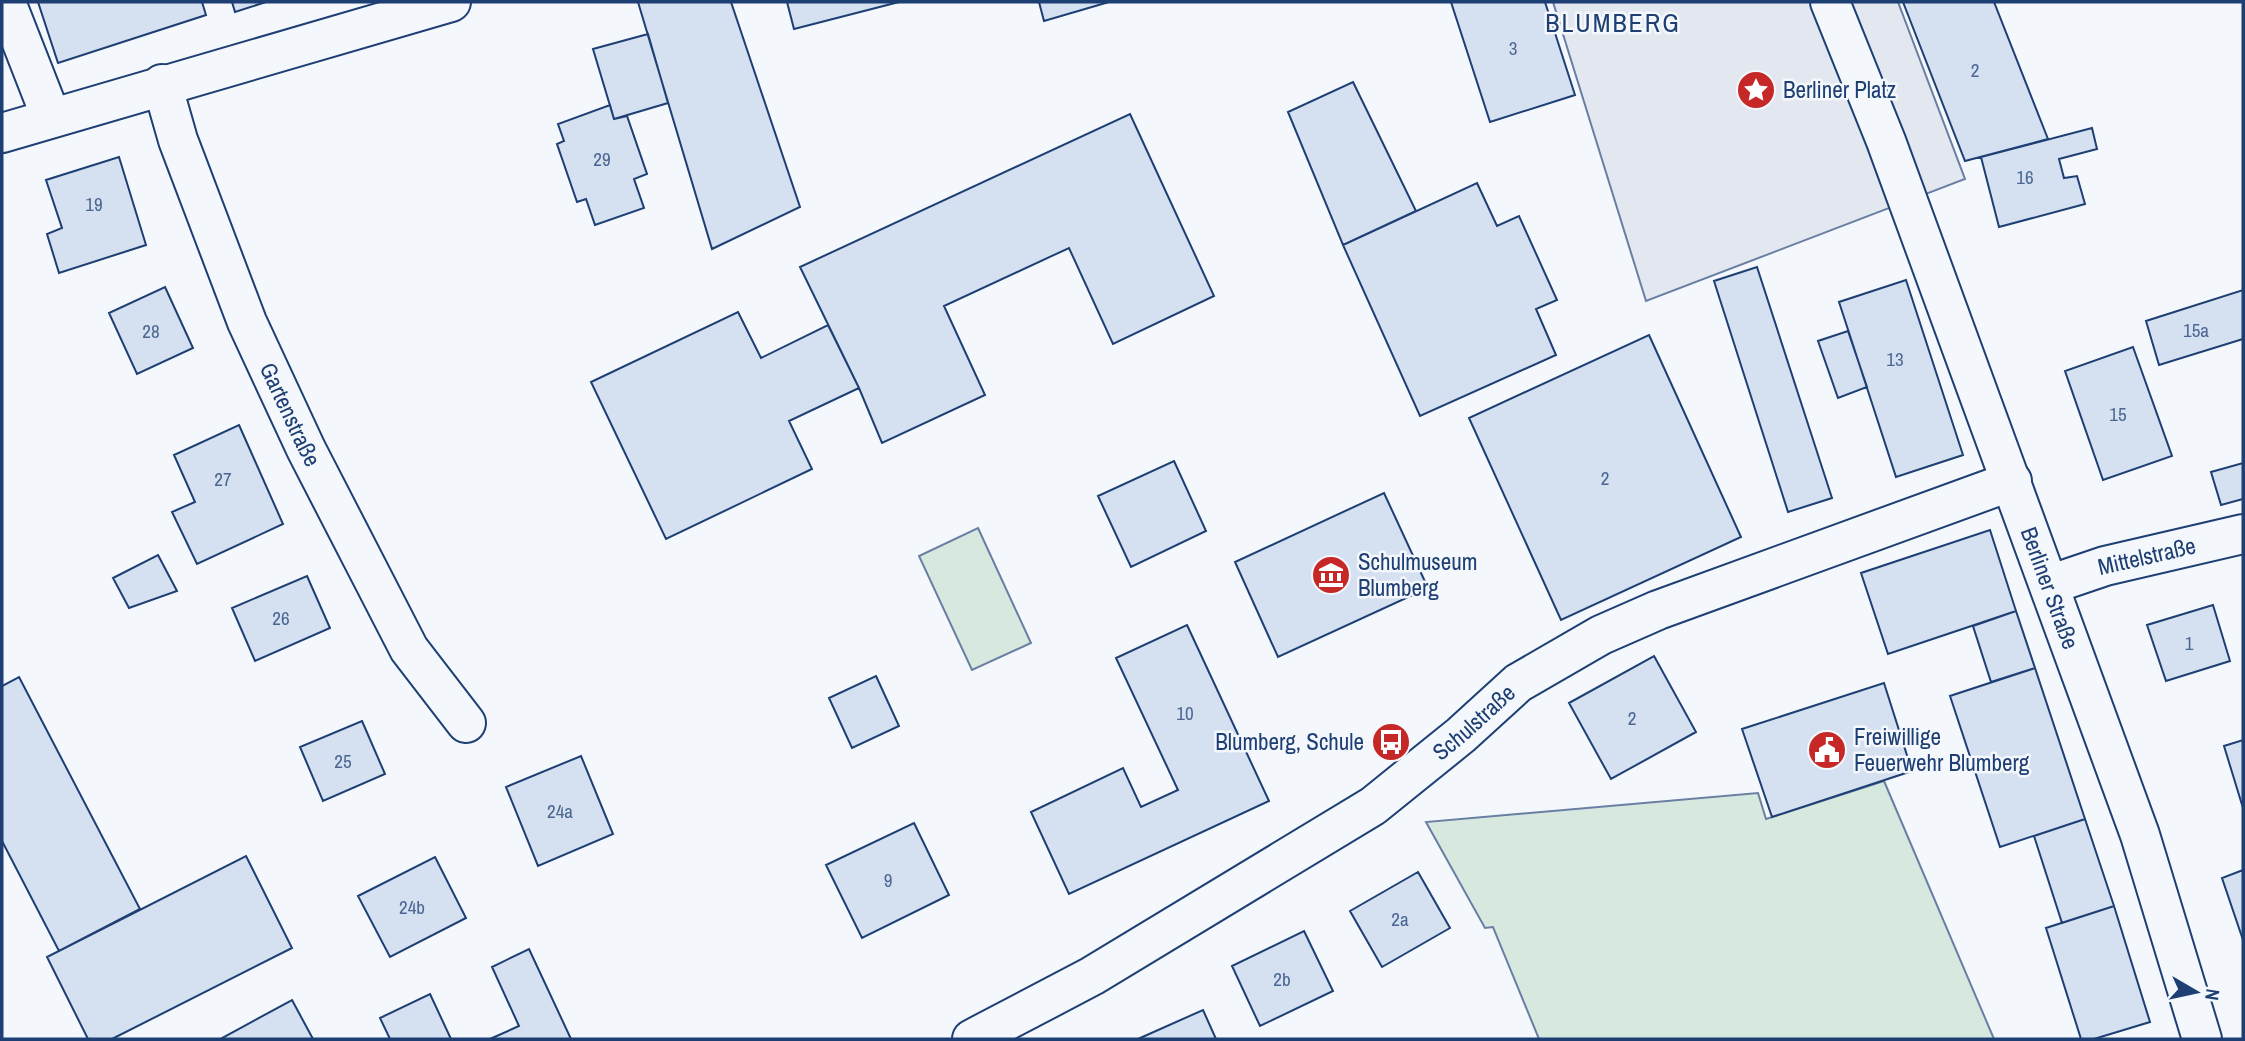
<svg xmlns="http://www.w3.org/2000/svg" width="2245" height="1041" viewBox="0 0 2245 1041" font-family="'Archivo Narrow',sans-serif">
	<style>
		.green { fill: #d7e8df; stroke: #687fa3; stroke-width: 2 }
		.parking { fill: #e3e8f0; stroke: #687fa3; stroke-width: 2 }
		.building { fill: #d5e0f0; stroke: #1d3f73; stroke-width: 2 }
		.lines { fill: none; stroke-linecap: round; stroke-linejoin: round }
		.minor-casing { stroke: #1d3f73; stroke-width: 42 }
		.minor { stroke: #f4f7fb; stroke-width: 38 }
		.labels { text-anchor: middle; stroke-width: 5; stroke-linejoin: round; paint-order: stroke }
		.number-label { font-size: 19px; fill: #4b6792 }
		.poi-label { font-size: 23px; fill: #1d3f73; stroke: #f4f7fb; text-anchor: start }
		.street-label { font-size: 23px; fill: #1d3f73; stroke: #f4f7fb }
		.quarter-label { font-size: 26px; letter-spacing: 2px; fill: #1d3f73; stroke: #f4f7fb }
	</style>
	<rect width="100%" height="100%" fill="#f4f7fb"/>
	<path class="green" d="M 978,528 L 1031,643 L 972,670 L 919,556 Z
		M 1884,781 L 1994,1039 L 1539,1039 L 1493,927 L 1485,928 L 1426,822 L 1758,793 L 1766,819 Z"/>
	<path class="parking" d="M 1553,2 L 1898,2 L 1965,179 L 1646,301 Z"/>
	<path class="building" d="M 38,2 L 202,2 L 206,15 L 58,63 Z
		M 232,2 L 266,2 L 235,12 Z
		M 638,2 L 731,2 L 800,207 L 712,249 Z
		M 787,2 L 899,2 L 794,29 Z
		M 1039,2 L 1109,2 L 1044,21 Z
		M 1451,2 L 1545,2 L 1575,95 L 1490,122 Z
		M 1903,2 L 1994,2 L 2048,139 L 1965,161 Z
		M 648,34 L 668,103 L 614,119 L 593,49 Z
		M 1353,82 L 1416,211 L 1343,245 L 1288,112 Z
		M 610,105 L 614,119 L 627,116 L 647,174 L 634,179 L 644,208 L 595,225 L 586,199 L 577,202 L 557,144 L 564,141 L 558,124 Z
		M 1130,114 L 1214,296 L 1113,344 L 1069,248 L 944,306 L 985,395 L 882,443 L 859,388 L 800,267 Z
		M 2092,128 L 2097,149 L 2059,159 L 2064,178 L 2077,176 L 2085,204 L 1999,227 L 1981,157 Z
		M 119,157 L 146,245 L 59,273 L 47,234 L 62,228 L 46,180 Z
		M 1477,183 L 1497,226 L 1519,216 L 1557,300 L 1536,309 L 1556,355 L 1420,416 L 1343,245 Z
		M 1757,267 L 1832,498 L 1788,512 L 1714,281 Z
		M 1906,280 L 1963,455 L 1896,477 L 1839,302 Z
		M 165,287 L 193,348 L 137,374 L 109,313 Z
		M 2243,290 L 2243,339 L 2159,365 L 2146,321 Z
		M 738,312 L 761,358 L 828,325 L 859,388 L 789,421 L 812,469 L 666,539 L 591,382 Z
		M 1848,331 L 1867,387 L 1838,398 L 1818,341 Z
		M 1649,335 L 1741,537 L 1561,620 L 1469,418 Z
		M 2133,347 L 2172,456 L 2103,480 L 2065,371 Z
		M 239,425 L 283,524 L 197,564 L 172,512 L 195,502 L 174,455 Z
		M 1174,461 L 1206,531 L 1131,567 L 1098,496 Z
		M 2243,463 L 2243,499 L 2221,505 L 2211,472 Z
		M 1384,493 L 1428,588 L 1278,657 L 1235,562 Z
		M 1990,530 L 2016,611 L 1888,654 L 1861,573 Z
		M 158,555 L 177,591 L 129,608 L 113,578 Z
		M 307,576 L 330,628 L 255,661 L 232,608 Z
		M 2213,605 L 2230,661 L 2166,681 L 2147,625 Z
		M 2016,611 L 2035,668 L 1991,682 L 1973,626 Z
		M 1187,625 L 1269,801 L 1069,894 L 1031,812 L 1123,768 L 1141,807 L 1178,790 L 1116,658 Z
		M 1654,656 L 1696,732 L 1611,779 L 1569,703 Z
		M 2035,668 L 2085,819 L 2000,847 L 1950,696 Z
		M 876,676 L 899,726 L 852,748 L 829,698 Z
		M 19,677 L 140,909 L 59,951 L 2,841 L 2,686 Z
		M 1884,683 L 1912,771 L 1772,817 L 1742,729 Z
		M 362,721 L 385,774 L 323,801 L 300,747 Z
		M 2243,740 L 2243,808 L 2224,746 Z
		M 581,756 L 613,834 L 538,866 L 506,787 Z
		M 2085,819 L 2114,906 L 2062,923 L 2034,836 Z
		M 914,823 L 949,895 L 862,938 L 826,865 Z
		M 246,856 L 292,948 L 112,1039 L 88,1039 L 47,957 Z
		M 435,857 L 466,918 L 390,957 L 358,896 Z
		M 2243,870 L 2243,940 L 2222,878 Z
		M 1418,872 L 1450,928 L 1382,967 L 1350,911 Z
		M 2114,906 L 2150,1022 L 2094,1039 L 2081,1039 L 2046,928 Z
		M 1304,931 L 1333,991 L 1260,1026 L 1232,966 Z
		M 529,949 L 571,1039 L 490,1039 L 519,1026 L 492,967 Z
		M 430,994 L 451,1039 L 390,1039 L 380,1018 Z
		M 292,1000 L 313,1039 L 222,1039 L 222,1038 Z
		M 1203,1010 L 1216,1039 L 1138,1039 Z"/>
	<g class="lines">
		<defs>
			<g id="minor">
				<path d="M 6,2 L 51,117"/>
				<path id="s1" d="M 1830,2 L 1886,141 L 2140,835 L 2202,1039"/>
				<path id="s2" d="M 162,84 L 178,140 L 247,322 L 306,449 L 409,649 L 466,723"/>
				<path d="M 2,133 L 451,2"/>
				<path id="s3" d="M 2049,585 L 2105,566 L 2243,534"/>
				<path id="s4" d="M 972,1039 L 1092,976 L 1373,806 L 1461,735 L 1518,683 L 1601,635 L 1658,610 L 2012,481"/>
			</g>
		</defs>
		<use href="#minor" class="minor-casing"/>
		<use href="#minor" class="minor"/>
	</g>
	<defs>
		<symbol id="sight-disc" viewBox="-11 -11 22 22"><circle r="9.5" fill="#c62828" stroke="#f4f7fb"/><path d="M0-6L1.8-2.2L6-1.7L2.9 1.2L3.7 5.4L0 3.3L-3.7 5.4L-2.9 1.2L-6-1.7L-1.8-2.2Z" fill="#fff"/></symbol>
		<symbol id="museum-disc" viewBox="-11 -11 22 22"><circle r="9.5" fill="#c62828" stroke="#f4f7fb"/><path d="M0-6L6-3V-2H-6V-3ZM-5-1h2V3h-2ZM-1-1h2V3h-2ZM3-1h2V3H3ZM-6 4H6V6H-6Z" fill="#fff"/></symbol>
		<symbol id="bus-disc" viewBox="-11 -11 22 22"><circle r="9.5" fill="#c62828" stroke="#f4f7fb"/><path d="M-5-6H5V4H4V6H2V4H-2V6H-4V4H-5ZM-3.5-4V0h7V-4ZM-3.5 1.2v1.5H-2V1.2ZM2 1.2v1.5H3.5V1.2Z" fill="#fff"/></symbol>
		<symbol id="civic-disc" viewBox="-11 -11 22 22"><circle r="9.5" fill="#c62828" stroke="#f4f7fb"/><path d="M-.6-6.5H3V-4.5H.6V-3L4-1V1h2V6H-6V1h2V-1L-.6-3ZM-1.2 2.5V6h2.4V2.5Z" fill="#fff"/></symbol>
	</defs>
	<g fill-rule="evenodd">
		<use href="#sight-disc" x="1734" y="68" width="44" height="44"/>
		<use href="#museum-disc" x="1309" y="553" width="44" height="44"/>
		<use href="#bus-disc" x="1369" y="720" width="44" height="44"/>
		<use href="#civic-disc" x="1805" y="728" width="44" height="44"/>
	</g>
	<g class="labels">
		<g class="number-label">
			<text x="1513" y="55">3</text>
			<text x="1975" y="77">2</text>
			<text x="602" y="166">29</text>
			<text x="2025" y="184">16</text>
			<text x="94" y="211">19</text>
			<text x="2196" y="337">15a</text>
			<text x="151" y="338">28</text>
			<text x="1895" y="366">13</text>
			<text x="2118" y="421">15</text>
			<text x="1605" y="485">2</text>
			<text x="223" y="486">27</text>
			<text x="281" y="625">26</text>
			<text x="2189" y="650">1</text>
			<text x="1185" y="720">10</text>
			<text x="1632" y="725">2</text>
			<text x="343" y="768">25</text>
			<text x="560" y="818">24a</text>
			<text x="888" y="887">9</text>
			<text x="412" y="914">24b</text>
			<text x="1400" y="926">2a</text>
			<text x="1282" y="986">2b</text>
		</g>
		<g class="poi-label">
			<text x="1783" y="98">Berliner Platz</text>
			<text x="1358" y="570">Schulmuseum<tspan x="1358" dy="26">Blumberg</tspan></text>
			<text x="1854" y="745">Freiwillige<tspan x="1854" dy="26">Feuerwehr Blumberg</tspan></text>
			<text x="1364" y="750" text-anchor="end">Blumberg, Schule</text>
		</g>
		<g class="street-label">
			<text dy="8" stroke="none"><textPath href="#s2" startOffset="355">Gartenstraße</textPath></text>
			<text dy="8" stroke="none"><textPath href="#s3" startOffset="102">Mittelstraße</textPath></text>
			<text dy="8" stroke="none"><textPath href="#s1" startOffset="626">Berliner Straße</textPath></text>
			<text dy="8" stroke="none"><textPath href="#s4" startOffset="595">Schulstraße</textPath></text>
		</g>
		<g class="quarter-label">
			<text x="1613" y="32">BLUMBERG</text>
		</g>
	</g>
	<rect width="2245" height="1041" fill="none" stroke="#1d3f73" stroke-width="7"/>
	<g transform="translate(2196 992) rotate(99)" stroke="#f4f7fb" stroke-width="5" paint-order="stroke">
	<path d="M0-5L12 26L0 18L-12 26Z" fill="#1d3f73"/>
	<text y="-10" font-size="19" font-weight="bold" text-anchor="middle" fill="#1d3f73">N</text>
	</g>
</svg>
